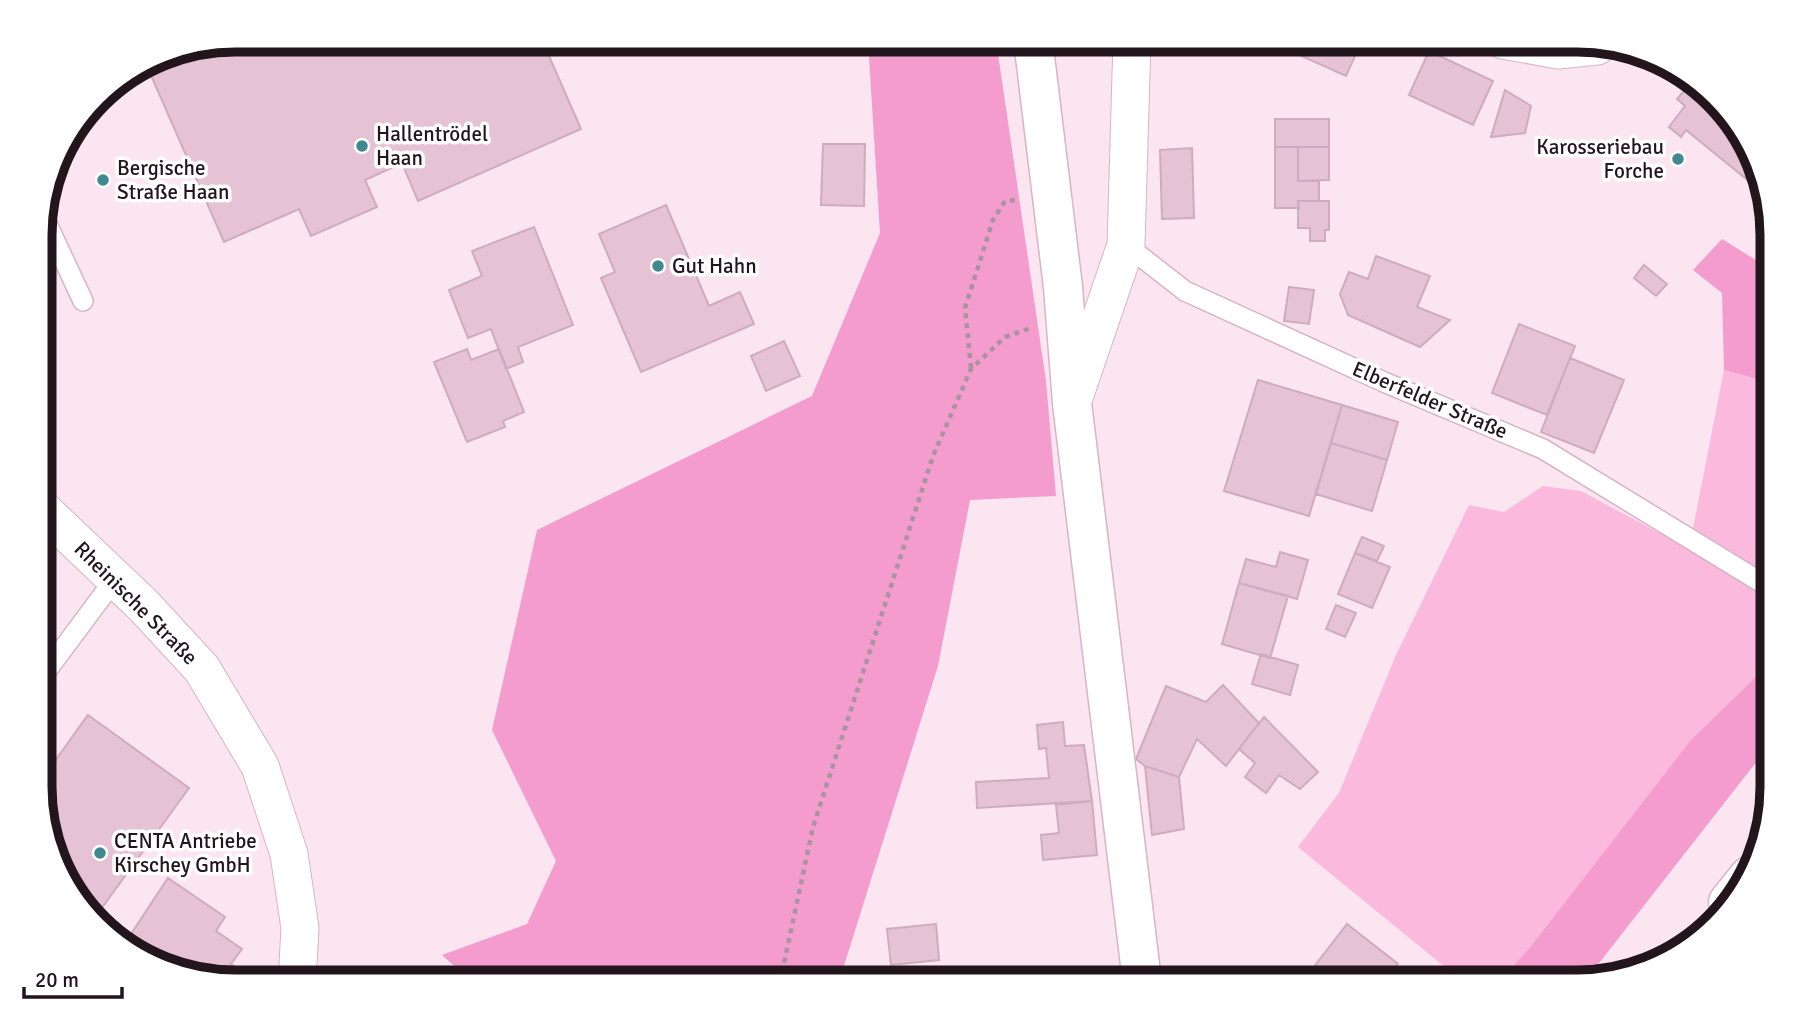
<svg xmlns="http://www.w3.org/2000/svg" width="1813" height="1022" viewBox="0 0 1813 1022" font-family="Signika,sans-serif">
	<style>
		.green { fill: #fab9dd }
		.forest { fill: #f49cce }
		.building { fill: #e6c2d5; stroke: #ceabbe; stroke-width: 2 }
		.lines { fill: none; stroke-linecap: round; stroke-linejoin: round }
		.service-casing { stroke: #d7b4c7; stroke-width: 22 }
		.minor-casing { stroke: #d7b4c7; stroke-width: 39 }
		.primary-casing { stroke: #d7b4c7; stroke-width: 41 }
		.motorway-casing { stroke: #d7b4c7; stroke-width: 41 }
		.path { stroke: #a7949e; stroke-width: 4.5; stroke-dasharray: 5 5; stroke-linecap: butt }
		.service { stroke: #fff; stroke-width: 19 }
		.minor { stroke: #fff; stroke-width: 37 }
		.primary { stroke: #fff; stroke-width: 38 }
		.motorway { stroke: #fff; stroke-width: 38 }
		.poi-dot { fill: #418990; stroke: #fff; stroke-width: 2.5 }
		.labels { text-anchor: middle; stroke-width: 7; stroke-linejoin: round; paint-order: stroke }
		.poi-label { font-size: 21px; fill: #22151c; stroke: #fff; text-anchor: start }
		.street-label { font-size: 21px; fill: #22151c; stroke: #fff }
		.rim { fill: none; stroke: #22151c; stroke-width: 9 }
	</style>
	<rect width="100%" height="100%" fill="#fbe5f0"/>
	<path class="green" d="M 1724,370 L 1764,381 L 1772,378 L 1772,661 L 1690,741 L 1531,946 L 1500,981 L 1462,981 L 1298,847 L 1339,793 L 1396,655 L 1469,505 L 1504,512 L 1543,486 L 1581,491 L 1689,549 Z"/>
	<path class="forest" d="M 878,40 L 996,40 L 1046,381 L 1056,496 L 970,500 L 938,666 L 842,972 L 946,982 L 472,982 L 442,955 L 527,924 L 556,861 L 492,730 L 537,530 L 812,396 L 880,233 L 869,57 Z
		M 1722,239 L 1772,270 L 1772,378 L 1764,381 L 1724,370 L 1722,293 L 1693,270 Z
		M 1772,661 L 1772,742 L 1585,981 L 1500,981 L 1531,946 L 1690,741 Z"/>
	<path class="building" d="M 236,40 L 542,40 L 581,129 L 418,201 L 402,163 L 365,180 L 377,207 L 311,236 L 299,209 L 224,242 L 146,64 L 161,55 Z
		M 1279,40 L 1362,40 L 1346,76 L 1277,45 Z
		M 1429,51 L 1493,81 L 1473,125 L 1409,95 Z
		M 1689,85 L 1694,89 L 1696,86 L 1740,128 L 1761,191 L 1686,130 L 1681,137 L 1669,127 L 1685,106 L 1677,99 Z
		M 1505,90 L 1531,106 L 1525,133 L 1491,137 Z
		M 1275,119 L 1329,119 L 1329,147 L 1275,147 Z
		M 823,144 L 865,144 L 864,206 L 821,205 Z
		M 1275,147 L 1298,147 L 1298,181 L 1319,181 L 1319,201 L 1298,201 L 1299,208 L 1275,208 Z
		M 1298,147 L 1329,147 L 1329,180 L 1298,181 Z
		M 1192,148 L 1194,218 L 1162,219 L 1160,150 Z
		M 1298,201 L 1329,201 L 1329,230 L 1325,230 L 1325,241 L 1310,241 L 1310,228 L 1298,228 Z
		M 666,205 L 709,306 L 740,292 L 754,324 L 641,372 L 601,278 L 615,272 L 599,234 Z
		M 534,227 L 573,325 L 518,347 L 523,362 L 506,369 L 491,329 L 468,338 L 449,290 L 482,276 L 472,251 Z
		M 1376,256 L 1430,276 L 1417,307 L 1450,320 L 1420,347 L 1348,315 L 1340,294 L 1349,272 L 1368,279 Z
		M 1644,265 L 1667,284 L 1656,296 L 1634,278 Z
		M 1289,287 L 1314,290 L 1309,324 L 1284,321 Z
		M 1519,324 L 1575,346 L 1547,415 L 1492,393 Z
		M 784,341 L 800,376 L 766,391 L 751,356 Z
		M 467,349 L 471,360 L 499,349 L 524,412 L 503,421 L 505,427 L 467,442 L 434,362 Z
		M 1570,358 L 1624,380 L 1594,453 L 1541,432 Z
		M 1258,380 L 1342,405 L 1309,516 L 1224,491 Z
		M 1342,405 L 1398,422 L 1387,460 L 1331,443 Z
		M 1331,443 L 1387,460 L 1372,511 L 1316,494 Z
		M 1362,537 L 1384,546 L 1377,561 L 1355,553 Z
		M 1280,552 L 1308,560 L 1297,599 L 1239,583 L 1246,559 L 1276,567 Z
		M 1355,553 L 1390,567 L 1372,608 L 1338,594 Z
		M 1239,583 L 1288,596 L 1270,658 L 1222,644 Z
		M 1336,605 L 1356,613 L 1345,637 L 1326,629 Z
		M 1261,654 L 1298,665 L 1290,695 L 1252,684 Z
		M 1223,685 L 1259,723 L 1226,766 L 1197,739 L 1179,777 L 1145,766 L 1136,759 L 1166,686 L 1206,702 Z
		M 88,715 L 189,788 L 96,916 L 73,894 L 42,811 L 42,779 Z
		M 1264,717 L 1318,772 L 1300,789 L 1279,775 L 1266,793 L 1245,777 L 1255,763 L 1239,749 Z
		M 1063,722 L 1065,746 L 1084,745 L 1092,801 L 977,808 L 976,782 L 1049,778 L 1046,748 L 1039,749 L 1037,725 Z
		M 1145,766 L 1179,777 L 1184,829 L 1152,835 Z
		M 1092,801 L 1097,855 L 1043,860 L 1041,835 L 1059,833 L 1056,805 Z
		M 168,878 L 225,917 L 216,931 L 242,949 L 231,964 L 248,976 L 244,982 L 235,982 L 138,956 L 125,943 Z
		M 936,924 L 939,960 L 891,965 L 887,929 Z
		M 1347,924 L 1398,964 L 1384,981 L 1303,981 Z"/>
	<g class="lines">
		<defs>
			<path id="service" d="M 42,213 L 83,301
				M 1126,245 L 1185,291 L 1384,382 L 1543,449 L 1772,589
				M 42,677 L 115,579"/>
			<path id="minor" d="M 1503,40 L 1558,50 L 1597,46
				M 1072,403 L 1126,245 L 1132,40
				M 42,509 L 144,606 L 202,669 L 260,766 L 289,854 L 300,928 L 297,982"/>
			<path id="primary" d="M 1033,40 L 1063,287 L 1072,403 L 1142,981"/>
			<path id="motorway" d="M 1728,902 L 1749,876"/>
		</defs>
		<use href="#service" class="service-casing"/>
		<use href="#minor" class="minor-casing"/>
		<use href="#primary" class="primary-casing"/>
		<use href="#motorway" class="motorway-casing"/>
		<path class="path" d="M 971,368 L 965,308 L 993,220 L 1005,201 L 1017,200
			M 780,982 L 813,827 L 933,456 L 971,369 L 1005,337 L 1031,328"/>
		<use href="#service" class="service"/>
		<use href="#minor" class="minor"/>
		<use href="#primary" class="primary"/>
		<use href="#motorway" class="motorway"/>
	</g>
	<g class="poi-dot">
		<circle cx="362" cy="146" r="7"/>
		<circle cx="1678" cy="159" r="7"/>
		<circle cx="103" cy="180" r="7"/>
		<circle cx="658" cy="266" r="7"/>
		<circle cx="100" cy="853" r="7"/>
	</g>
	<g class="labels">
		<g class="poi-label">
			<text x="376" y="141">Hallentrödel<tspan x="376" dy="24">Haan</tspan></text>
			<text x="1664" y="154" text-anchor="end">Karosseriebau<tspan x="1664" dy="24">Forche</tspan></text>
			<text x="117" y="175">Bergische<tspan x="117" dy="24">Straße Haan</tspan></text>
			<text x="672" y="273">Gut Hahn</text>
			<text x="114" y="848">CENTA Antriebe<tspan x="114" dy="24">Kirschey GmbH</tspan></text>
		</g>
		<g class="street-label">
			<text transform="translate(1430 400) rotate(23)" y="7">Elberfelder Straße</text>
			<text transform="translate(136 603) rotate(45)" y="7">Rheinische Straße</text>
		</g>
	</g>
	<path d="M0 0H1813V1022H0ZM235 52H1577A183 183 0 0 1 1760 235V787A183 183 0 0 1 1577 970H235A183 183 0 0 1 52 787V235A183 183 0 0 1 235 52Z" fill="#fff" fill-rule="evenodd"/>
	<path class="rim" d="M235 52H1577A183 183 0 0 1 1760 235V787A183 183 0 0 1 1577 970H235A183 183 0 0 1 52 787V235A183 183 0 0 1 235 52Z"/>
	<path d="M24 987v10h98v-10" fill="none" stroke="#22151c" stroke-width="3.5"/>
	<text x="35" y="987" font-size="21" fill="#22151c" stroke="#ffffff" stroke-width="5" paint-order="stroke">20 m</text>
</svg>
